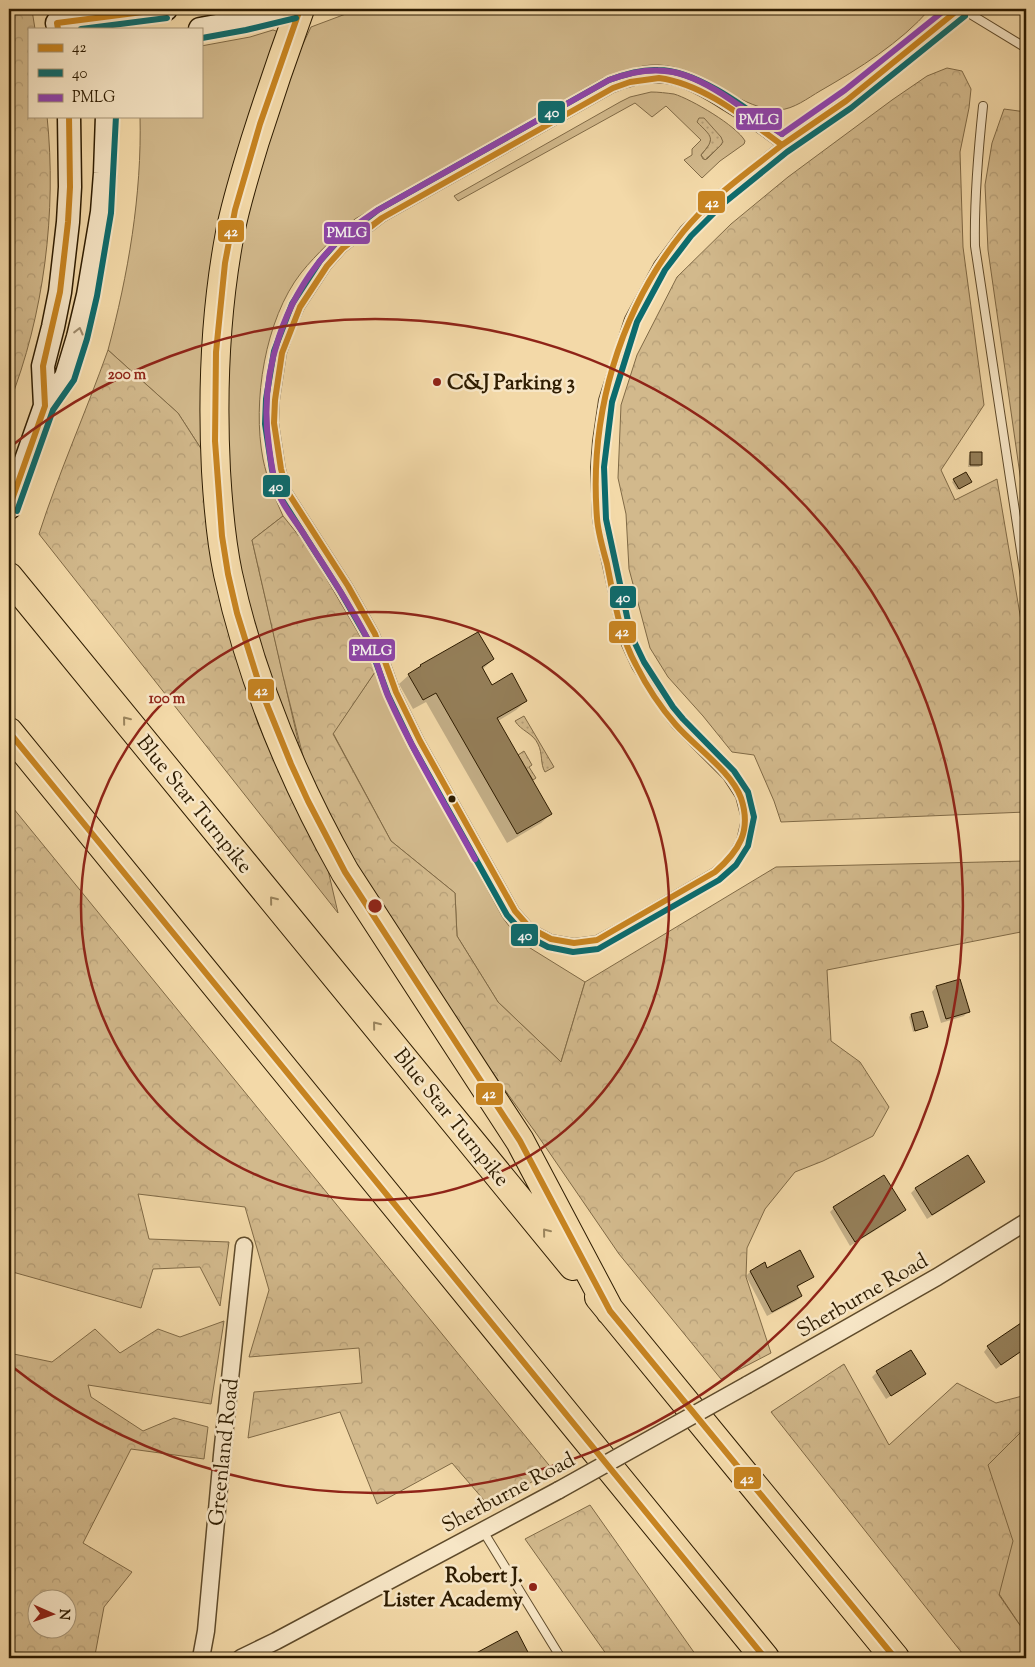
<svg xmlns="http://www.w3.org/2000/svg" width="1035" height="1667" viewBox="0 0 1035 1667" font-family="'Sorts Mill Goudy',serif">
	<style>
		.green { fill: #d2b98c; stroke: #806a46; fill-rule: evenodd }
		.forest { fill: url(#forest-crowns); stroke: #806a46; fill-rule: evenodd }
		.garden { fill: url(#garden-dots); stroke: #806a46 }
		.shadow { fill: #0003 }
		.building { fill: #947e58; stroke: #2e1c01 }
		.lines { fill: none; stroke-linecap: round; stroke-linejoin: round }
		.lane-casing { stroke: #5f4b2b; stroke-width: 10 }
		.street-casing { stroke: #5f4b2b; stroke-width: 19 }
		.secondary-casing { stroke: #2e1c01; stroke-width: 25 }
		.highway-casing { stroke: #2e1c01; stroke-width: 30 }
		.lane { stroke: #f7e6c6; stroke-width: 8 }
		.street { stroke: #f7e6c6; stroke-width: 16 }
		.secondary { stroke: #f7e6c6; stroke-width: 22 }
		.highway { stroke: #f3d9a8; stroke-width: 28 }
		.street-bridge-casing { stroke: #5f4b2b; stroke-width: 19; stroke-linecap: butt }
		.street-bridge { stroke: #f7e6c6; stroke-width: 16 }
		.bus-1-casing { stroke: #f7e6c6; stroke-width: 10 }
		.bus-2-casing { stroke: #f7e6c6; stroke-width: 10 }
		.bus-3-casing { stroke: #f7e6c6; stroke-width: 10 }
		.bus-1 { stroke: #c78421; stroke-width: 6 }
		.bus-2 { stroke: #0c6b6d; stroke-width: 6 }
		.bus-3 { stroke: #8e44ad; stroke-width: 6 }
		.oneway { stroke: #9d8b6d }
		.oneway2 { stroke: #9a845d }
		.ring { fill: none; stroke: #8f2418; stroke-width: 2.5 }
		.poi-dot { fill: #8f2418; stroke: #f7e6c6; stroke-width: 2 }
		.bus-dot { fill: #2e1c01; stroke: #f7e6c6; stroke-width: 2 }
		.labels { text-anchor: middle; stroke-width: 5; stroke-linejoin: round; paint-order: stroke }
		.poi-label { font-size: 21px; font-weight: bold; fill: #2e1c01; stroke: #f7e6c6; text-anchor: start }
		.street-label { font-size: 21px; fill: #2e1c01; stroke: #f7e6c6 }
		.centre { fill: #8f2418; stroke: #f7e6c6; stroke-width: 2.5 }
		.ring-label { font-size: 15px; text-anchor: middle; font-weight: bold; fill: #8f2418; stroke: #f7e6c6; stroke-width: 5; stroke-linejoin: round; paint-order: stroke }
		.line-badge { stroke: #f7e6c6; stroke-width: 2 }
		.badge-label { font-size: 14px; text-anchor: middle; font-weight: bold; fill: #fff }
	</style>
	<defs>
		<pattern id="forest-crowns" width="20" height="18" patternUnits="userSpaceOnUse" patternTransform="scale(1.25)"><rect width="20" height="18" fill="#d2b98c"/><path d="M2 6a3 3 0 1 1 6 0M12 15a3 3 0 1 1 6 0" fill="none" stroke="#b59e77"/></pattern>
		<pattern id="garden-dots" width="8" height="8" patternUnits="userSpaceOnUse" patternTransform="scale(1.25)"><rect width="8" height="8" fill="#d2b98c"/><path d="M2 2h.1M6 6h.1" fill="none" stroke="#b59e77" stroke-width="1.8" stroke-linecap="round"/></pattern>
	</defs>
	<rect width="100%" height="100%" fill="#f3d9a8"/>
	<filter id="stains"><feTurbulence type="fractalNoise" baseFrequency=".004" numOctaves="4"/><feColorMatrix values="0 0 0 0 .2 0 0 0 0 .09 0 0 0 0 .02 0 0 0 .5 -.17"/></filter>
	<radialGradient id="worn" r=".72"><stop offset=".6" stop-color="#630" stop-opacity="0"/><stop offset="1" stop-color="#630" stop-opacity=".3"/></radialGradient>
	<path class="green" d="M 359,9 L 930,9 C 900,43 860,68 820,91 C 808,98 794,109 779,110 C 774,110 765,109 760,107 C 721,95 687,58 643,66 C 630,69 616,74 603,78 L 355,219 C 336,236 317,253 301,273 C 265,319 252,402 263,459 C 267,479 275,498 283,516 L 252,540 L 300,749 L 294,752 L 239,581 L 225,465 L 230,299 L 242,229 L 286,80 L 311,27 Z
		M 273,30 L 279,32 L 266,76 L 207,458 L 178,413 L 108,350 C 128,275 142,195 140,116 L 201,116 L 201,46 L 250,37 Z
		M 651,92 C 659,92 666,93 674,94 C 691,99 737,126 745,141 L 744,144 L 720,161 L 702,178 L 684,160 L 692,155 L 692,149 L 701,140 L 666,106 L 652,117 L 635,103 L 458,201 L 454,196 L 620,102 L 630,97 ZM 698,122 L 722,144 L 707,159 L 703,159 L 701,155 L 710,144 L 711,136 Z
		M 375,672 L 388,703 L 403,734 L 503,918 L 522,943 L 585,982 L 561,1062 L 498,1002 L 457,936 L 455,893 L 391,841 L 333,733 Z
		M 1026,1411 L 1026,1634 L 917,1472 Z"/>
	<path class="forest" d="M 9,9 L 32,10 L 35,29 L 29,29 L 29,116 L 47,116 C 57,212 44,315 9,404 Z
		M 947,68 L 962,71 L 971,89 L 969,108 L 960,152 L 963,247 L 984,405 L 941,470 L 955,500 L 997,479 L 1026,650 L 1026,812 L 781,822 L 774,801 L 754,755 L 732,752 L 703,716 L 668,677 L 650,648 L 629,569 L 626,514 L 618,478 L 621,405 L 637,355 L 677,277 L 731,224 L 788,177 L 892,100 L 927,76 Z
		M 1004,109 L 1026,112 L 1026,517 L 988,250 L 985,185 L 992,143 Z
		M 108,350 L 178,413 L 207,458 L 234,640 L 258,724 L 295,805 L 328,870 L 338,913 L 39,534 C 59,472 86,412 108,350 Z
		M 283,516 L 308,547 L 363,641 L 375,672 L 333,734 L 391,841 L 455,893 L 457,936 L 498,1002 L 561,1062 L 585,982 L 776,867 L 1026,861 L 1026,931 L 827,970 L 831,1041 L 860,1062 L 889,1107 L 873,1136 L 823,1161 L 795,1172 L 765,1209 L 747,1248 L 746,1277 L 771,1353 L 721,1379 L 619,1254 L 538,1136 L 462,1030 L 391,926 L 310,784 L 283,676 L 252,540 Z
		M 9,803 L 553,1470 L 489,1506 L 452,1463 L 377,1504 L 340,1412 L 248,1438 L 254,1392 L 362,1383 L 359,1348 L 249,1357 L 269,1290 L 245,1207 L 138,1194 L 149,1239 L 229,1242 L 220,1306 L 200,1267 L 153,1269 L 141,1308 L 9,1271 Z
		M 224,1321 L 211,1404 L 88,1385 L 91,1397 L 143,1431 L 174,1418 L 208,1427 L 204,1459 L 131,1449 L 83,1543 L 132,1572 L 104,1607 L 95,1655 L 9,1652 L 9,1353 L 52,1362 L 95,1329 L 120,1353 L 158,1329 L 180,1337 ZM 38,1600 L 68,1600 L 68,1630 L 38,1630 Z
		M 844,1364 L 889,1445 L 957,1383 L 996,1403 L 1026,1395 L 1026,1430 L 1021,1432 L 988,1465 L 1013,1541 L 999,1595 L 1026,1634 L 1026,1658 L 966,1658 L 771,1412 Z
		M 590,1505 L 698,1658 L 609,1658 L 525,1539 Z"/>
	<path class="garden" d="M 699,118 L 704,118 L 721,137 L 723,142 L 720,146 L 705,160 L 701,155 C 716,138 712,137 697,122 Z
		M 524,716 L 554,767 L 545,772 C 540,764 543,754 538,744 C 533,733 521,731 515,721 Z
		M 524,751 L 532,765 L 529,767 L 536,778 L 533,780 L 518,755 Z"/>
	<path class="shadow" d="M 971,453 L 981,465 L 979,467 L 968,467 L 969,455 Z
		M 954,480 L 971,482 L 957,490 L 952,482 Z
		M 493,659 L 482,670 L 492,686 L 526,701 L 516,710 L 498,721 L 551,814 L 541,823 L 507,843 L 426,702 L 413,709 L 399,684 L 409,675 Z
		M 959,981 L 968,1011 L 964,1016 L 941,1023 L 932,992 L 936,987 Z
		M 911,1015 L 927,1027 L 913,1032 L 909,1017 Z
		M 983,1182 L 979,1187 L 927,1219 L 911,1193 L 916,1188 Z
		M 834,1208 L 904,1210 L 900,1215 L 850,1246 L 830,1212 Z
		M 767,1269 L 813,1276 L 796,1288 L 801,1296 L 796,1301 L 767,1316 L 746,1276 L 750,1272 Z
		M 1026,1332 L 1026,1348 L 996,1369 L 984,1352 L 988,1347 Z
		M 877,1372 L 924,1374 L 886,1399 L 872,1377 Z
		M 516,1633 L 529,1658 L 470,1658 Z"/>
	<path class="building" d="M 970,452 L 982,452 L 982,465 L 970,465 Z
		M 966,472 L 972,482 L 959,489 L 953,479 Z
		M 478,632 L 494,659 L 482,667 L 492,685 L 512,673 L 527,701 L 497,718 L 552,814 L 517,834 L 436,693 L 423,700 L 408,674 L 421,666 L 420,665 Z
		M 960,979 L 970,1012 L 946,1019 L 936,986 Z
		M 923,1011 L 928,1027 L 915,1031 L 911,1014 Z
		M 968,1155 L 985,1182 L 932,1215 L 915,1188 Z
		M 884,1175 L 906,1210 L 855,1242 L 833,1207 Z
		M 800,1250 L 814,1277 L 797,1286 L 802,1296 L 772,1312 L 750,1271 L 765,1262 L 767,1268 Z
		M 1021,1323 L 1026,1330 L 1026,1348 L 1001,1365 L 987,1346 Z
		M 911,1350 L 926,1374 L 891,1396 L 876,1371 Z
		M 517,1631 L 531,1658 L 467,1658 Z"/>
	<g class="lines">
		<defs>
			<path id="lane" d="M 962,9 L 1026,48
				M 983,106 C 978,153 974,199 975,246 L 1026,584
				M 782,145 C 763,131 745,118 725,106 C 685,80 660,69 613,88 L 382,218 L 343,248 L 327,266 L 300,307 L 290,330 L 282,353 L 275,400 L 274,423 L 281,469 L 287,491 L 348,586 L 375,634 L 396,692 L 420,741 L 515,911 L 530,928 L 551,939 L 574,943 L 597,940 L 617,929 L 715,872 L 730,859 L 741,841 L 746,819 L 740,796 L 727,776 L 676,725 L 666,712 L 636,666 L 623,638 L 597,520 L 595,467 L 597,441 L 603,400 L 629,319 L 658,265 L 684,230 L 718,196 L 782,145 L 846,101 L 908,52 L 959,9
				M 483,1531 L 561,1658"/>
			<path id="street" d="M 747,1385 L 937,1277 L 1026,1222
				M 201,1658 L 206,1631 L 222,1455 L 244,1246
				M 241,1658 L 276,1641 L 559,1490"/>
			<path id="secondary" d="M 57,23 L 166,9
				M 200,29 L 244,21 L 294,9
				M 45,406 L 43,366 L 53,327 L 60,292 L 68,222 L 70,187 L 69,116
				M 9,508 L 45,406 L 66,377 L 78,337 L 88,295 L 102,212 L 105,173 L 107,116"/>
			<path id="highway" d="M 300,9 C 284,53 269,97 255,141 C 246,171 236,202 230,233 C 215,312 212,391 216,471 C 218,505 221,541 228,574 C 251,679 292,778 345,872 L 520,1141 L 610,1311
				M 9,577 L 573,1266
				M 9,732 L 765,1658
				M 599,1297 L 895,1658"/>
		</defs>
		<use href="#lane" class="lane-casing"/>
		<use href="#street" class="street-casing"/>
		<use href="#secondary" class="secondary-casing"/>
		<use href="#highway" class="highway-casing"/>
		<use href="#lane" class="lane"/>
		<use href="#street" class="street"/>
		<use href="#secondary" class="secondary"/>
		<use href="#highway" class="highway"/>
		<defs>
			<path id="street-bridge" d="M 559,1490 L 747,1385"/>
		</defs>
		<use href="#street-bridge" class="street-bridge-casing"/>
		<use href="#street-bridge" class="street-bridge"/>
		<defs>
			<path id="bus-1" d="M 300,9 L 260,124 L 235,210 L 225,263 L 216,352 L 215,441 L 222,536 L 228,574 L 237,613 L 261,690 L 291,764 L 308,801 L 345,872 L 520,1141 L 610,1311 L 895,1658
				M 58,29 L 57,23 L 166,9
				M 659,78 C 704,84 746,119 782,145 C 748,172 710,198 683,232 C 619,311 589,416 597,518 C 598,533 603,549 607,564 C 614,598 619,634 636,665 C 646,685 662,709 676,725 C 695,747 731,771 741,798 C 752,831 739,851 715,872 L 597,940 L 574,943 L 551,939 L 530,928 L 515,911 L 420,741 L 396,692 L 375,634 L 348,586 L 287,491 L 281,469 L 274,423 L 275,400 L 282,353 L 300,307 L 327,266 L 343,248 L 382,218 L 613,88 L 630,82 Z
				M 782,145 L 846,101 L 959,9
				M 9,508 L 45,406 L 43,366 L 60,292 L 68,222 L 70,187 L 69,116
				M 9,732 L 765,1658"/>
			<path id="bus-2" d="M 81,29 L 167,18
				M 202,38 L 246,30 L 296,18
				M 782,134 C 750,111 698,70 658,70 C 641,69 625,74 609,80 L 378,210 L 337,242 L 320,261 L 292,304 L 274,351 L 266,399 L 265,424 L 272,470 L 279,495 L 340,591 L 367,638 L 388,695 L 412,745 L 507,915 L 525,935 L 548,947 L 573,952 L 598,949 L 719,880 L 736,865 L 748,846 L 754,817 L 748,792 L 734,771 L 683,719 L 673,707 L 644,662 L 631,635 L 606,519 L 604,467 L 612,402 L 637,322 L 665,270 L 691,236 L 724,203 L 787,152 L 851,108 L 965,16
				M 17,511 L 53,410 L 74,380 L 87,339 L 97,296 L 111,213 L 116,116"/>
			<path id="bus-3" d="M 475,859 C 446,806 413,752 388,696 C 380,677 376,655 366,636 C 348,601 326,569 305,536 C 297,523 285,509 279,495 C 273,480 271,462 269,447 C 258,373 284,296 336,243 C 348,230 363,220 378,210 L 609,80 C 659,61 689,71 731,100 C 748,112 765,123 782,134 L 845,90 L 946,9"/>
		</defs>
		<use href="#bus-1" class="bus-1-casing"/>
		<use href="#bus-2" class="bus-2-casing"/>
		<use href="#bus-3" class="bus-3-casing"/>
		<use href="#bus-1" class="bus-1"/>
		<use href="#bus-2" class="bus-2"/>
		<use href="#bus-3" class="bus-3"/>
	</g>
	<defs><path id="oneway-chevron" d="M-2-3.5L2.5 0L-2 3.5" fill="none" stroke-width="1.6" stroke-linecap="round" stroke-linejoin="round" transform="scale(1.25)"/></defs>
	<use class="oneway" href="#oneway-chevron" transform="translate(79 331) rotate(-76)"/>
	<g class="oneway2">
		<use href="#oneway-chevron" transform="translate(126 720) rotate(-129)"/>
		<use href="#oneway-chevron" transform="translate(273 900) rotate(-129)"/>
		<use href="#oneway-chevron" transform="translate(376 1025) rotate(-129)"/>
		<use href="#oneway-chevron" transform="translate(546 1232) rotate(-129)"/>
	</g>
	<g class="ring">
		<circle cx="375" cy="906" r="294"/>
		<path d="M10 447A587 587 0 1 1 10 1365"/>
	</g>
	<g class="poi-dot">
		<circle cx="437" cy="382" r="5"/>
		<circle cx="533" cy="1587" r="5"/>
	</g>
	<circle class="bus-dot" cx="452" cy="799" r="4.5"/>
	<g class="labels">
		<g class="poi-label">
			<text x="447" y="389">C&amp;J Parking 3</text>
			<text x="523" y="1582" text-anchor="end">Robert J.<tspan x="523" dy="24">Lister Academy</tspan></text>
		</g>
		<g class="street-label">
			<text transform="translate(195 804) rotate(51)" y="7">Blue Star Turnpike</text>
			<text transform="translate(452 1117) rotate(51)" y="7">Blue Star Turnpike</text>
			<text transform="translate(862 1295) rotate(-30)" y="7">Sherburne Road</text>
			<text transform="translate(223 1452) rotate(-84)" y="7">Greenland Road</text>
			<text transform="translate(508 1492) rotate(-28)" y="7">Sherburne Road</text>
		</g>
	</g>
	<circle cx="375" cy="906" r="8" class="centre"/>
	<g class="ring-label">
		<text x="127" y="379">200 m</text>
		<text x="167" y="703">100 m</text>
	</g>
	<g class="line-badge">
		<rect x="537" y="100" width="29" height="24" rx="5" fill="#0c6b6d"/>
		<rect x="735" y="107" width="48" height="24" rx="5" fill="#8e44ad"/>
		<rect x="697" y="190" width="29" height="24" rx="5" fill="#c78421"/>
		<rect x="217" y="219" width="28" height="24" rx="5" fill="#c78421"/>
		<rect x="323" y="221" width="48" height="24" rx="5" fill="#8e44ad"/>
		<rect x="262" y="474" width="29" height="24" rx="5" fill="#0c6b6d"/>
		<rect x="609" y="585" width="28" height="24" rx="5" fill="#0c6b6d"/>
		<rect x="608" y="620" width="29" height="24" rx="5" fill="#c78421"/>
		<rect x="348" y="638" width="48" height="24" rx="5" fill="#8e44ad"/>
		<rect x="247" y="678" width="28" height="24" rx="5" fill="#c78421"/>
		<rect x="510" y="923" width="29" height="24" rx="5" fill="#0c6b6d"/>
		<rect x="475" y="1082" width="29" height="24" rx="5" fill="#c78421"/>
		<rect x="733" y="1466" width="29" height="24" rx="5" fill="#c78421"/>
	</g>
	<g class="badge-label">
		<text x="552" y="117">40</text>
		<text x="759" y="124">PMLG</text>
		<text x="712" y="207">42</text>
		<text x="231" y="236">42</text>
		<text x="347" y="237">PMLG</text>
		<text x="276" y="491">40</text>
		<text x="623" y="602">40</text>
		<text x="622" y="636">42</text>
		<text x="372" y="655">PMLG</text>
		<text x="261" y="695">42</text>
		<text x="525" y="940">40</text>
		<text x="489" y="1098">42</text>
		<text x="747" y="1483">42</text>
	</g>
	<rect width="1035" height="1667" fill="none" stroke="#f3d9a8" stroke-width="30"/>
	<rect x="10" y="10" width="1015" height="1647" fill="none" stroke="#2e1c01" stroke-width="2.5"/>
	<rect x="15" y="15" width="1005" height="1637" fill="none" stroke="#2e1c01"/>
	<rect x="28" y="28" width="175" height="90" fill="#f7e6c6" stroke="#a79577"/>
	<rect x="38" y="44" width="25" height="8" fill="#c78421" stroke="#a79577"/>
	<text x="72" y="52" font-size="15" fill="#2e1c01">42</text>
	<rect x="38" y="69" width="25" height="8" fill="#0c6b6d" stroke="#a79577"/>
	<text x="72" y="78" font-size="15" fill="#2e1c01">40</text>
	<rect x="38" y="94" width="25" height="8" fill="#8e44ad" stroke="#a79577"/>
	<text x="72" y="102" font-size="15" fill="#2e1c01">PMLG</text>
	<g transform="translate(52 1614) rotate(92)"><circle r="24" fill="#f7e6c6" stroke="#a79577"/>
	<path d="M0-4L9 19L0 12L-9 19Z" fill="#8f2418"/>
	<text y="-8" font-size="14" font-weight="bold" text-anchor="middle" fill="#2e1c01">N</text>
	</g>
	<rect width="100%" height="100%" filter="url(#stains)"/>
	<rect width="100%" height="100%" fill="url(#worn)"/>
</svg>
